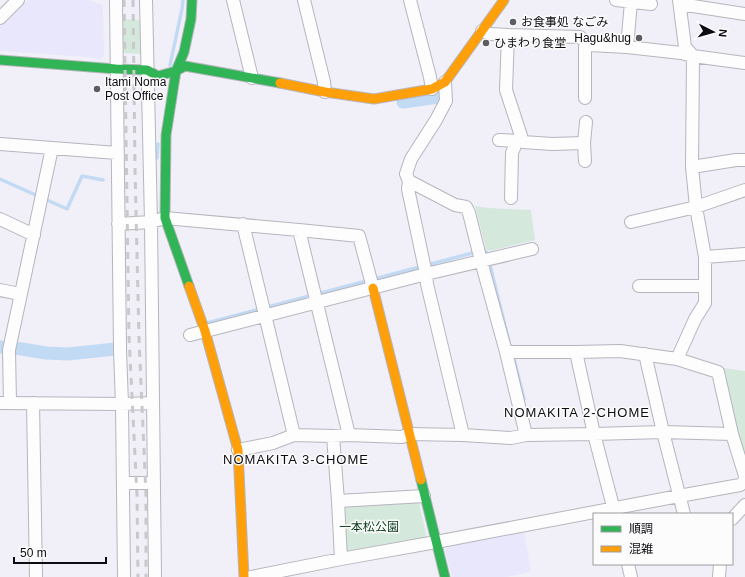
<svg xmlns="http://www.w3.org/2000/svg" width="745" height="577" viewBox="0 0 745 577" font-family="Arial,'Noto Sans JP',sans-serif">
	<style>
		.built { fill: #e9e7fc }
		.green { fill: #d5e8dc }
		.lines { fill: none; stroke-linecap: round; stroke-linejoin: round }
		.stream { stroke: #c2daf4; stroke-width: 3.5 }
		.canal { stroke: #c2daf4; stroke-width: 13 }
		.street-casing { stroke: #b6b5bd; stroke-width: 14 }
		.fast-casing { stroke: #b6b5bd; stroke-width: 11 }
		.slow-casing { stroke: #b6b5bd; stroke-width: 11 }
		.street { stroke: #fdfdfe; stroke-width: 12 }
		.fast { stroke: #30b455; stroke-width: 9 }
		.slow { stroke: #ff9f0a; stroke-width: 9 }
		.rail { stroke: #c9c8cb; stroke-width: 3; stroke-dasharray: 7 7; stroke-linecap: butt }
		.poi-dot { fill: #5d5c63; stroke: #fcfcfc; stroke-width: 1.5 }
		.labels { text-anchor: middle; stroke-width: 3; stroke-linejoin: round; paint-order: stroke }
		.poi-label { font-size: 12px; fill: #0d0c13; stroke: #fcfcfc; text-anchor: start }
		.park-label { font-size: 12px; fill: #0a3a1c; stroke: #fcfcfc }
		.neighbourhood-label { font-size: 13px; letter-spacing: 1px; fill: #0d0c13; stroke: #fcfcfc }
	</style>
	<rect width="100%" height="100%" fill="#f1f0f8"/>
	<path class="built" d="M 28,0 L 88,0 L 103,5 L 104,56 L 100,59 L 87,57 L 0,51 L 0,26 Z
		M 524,531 L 531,572 L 506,577 L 452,577 L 445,550 L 449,545 Z"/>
	<path class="green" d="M 122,19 L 141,20 L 141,54 L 122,53 Z
		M 475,206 L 489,208 L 531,210 L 535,240 L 490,251 L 486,249 Z
		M 723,368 L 745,371 L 745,460 Z
		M 416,501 L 419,503 L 427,538 L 349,554 L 345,552 L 343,507 L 346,505 Z"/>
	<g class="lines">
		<path class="stream" d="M 170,65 L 182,9 L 183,0
			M 157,158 L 158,144
			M 0,179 L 67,209 L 82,176 L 103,180
			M 207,323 L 484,250 L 487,253 L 511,350
			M 514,359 L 524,399"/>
		<path class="canal" d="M 403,102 L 439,97
			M 0,347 L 22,349 L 46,353 L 68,354 L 115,349"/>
		<defs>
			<path id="street" d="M 116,0 L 120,350 L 122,404 L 124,577
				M 146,0 L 151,222 L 155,577
				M 233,0 L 252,78
				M 304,0 L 324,82 L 325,92
				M 410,0 L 430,77 L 432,89
				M 616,0 L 651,4
				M 680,4 L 745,14
				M 0,18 L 18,0
				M 482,31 L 490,34 L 508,35 L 580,37 L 589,45 L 627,47 L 681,53 L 693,56 L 745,63
				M 508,35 L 506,90 L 523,142 L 552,144 L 584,143 L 585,161
				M 627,47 L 631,2
				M 445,82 L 446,101 L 436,120 L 411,159 L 406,174 L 409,181 L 455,205 L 466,207 L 469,213 L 481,261 L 506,352 L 526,435
				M 585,98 L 585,41
				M 499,140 L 519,141
				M 584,143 L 586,122
				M 0,144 L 117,153
				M 692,167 L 736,160 L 745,160
				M 409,181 L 408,189 L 426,274 L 427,284 L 463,435
				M 511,198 L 512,153 L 516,143 L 521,139
				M 0,219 L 34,235
				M 631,222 L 696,207 L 745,190
				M 118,224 L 151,222 L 165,218 L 299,230 L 359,236 L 373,288
				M 243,224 L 294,435
				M 299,230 L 349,435
				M 705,257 L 745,254
				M 639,286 L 705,286
				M 0,290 L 20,294
				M 190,335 L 426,274 L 532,249
				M 506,352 L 576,352 L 620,351 L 677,359 L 718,372 L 732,434 L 745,476
				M 576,352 L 594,434 L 615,514
				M 645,354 L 663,432 L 684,514
				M 677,359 L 695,319 L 705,303 L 705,257 L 696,207 L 692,167 L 693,56 L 685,47 L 679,0
				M 0,403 L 122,404 L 153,403
				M 10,403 L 9,350 L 52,148
				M 33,403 L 36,577
				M 333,436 L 338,501 L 341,559
				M 238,450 L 273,443 L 294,435 L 333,436 L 349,435 L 402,437 L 409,434 L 463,435 L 511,438 L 526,435 L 594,434 L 663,432 L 732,434
				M 123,483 L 154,483
				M 338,501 L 424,496
				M 732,519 L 745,505
				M 628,564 L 631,577
				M 251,577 L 341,559 L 436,542 L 679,496 L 740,485 L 745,481
				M 719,577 L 720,564"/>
			<path id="fast" d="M 0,60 L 116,69 L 147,70 L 158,76 L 176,71 L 185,66 L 280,83
				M 189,286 L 165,218 L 166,135 L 176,71 L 184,52 L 191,19 L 192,0
				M 421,480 L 445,577"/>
			<path id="slow" d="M 280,83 L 325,92 L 374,99 L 432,89 L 445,82 L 504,0
				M 189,286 L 205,331 L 238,450 L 244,577
				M 373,288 L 421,480"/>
		</defs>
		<use href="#street" class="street-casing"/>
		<use href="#fast" class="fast-casing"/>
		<use href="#slow" class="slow-casing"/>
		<use href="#street" class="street"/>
		<use href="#fast" class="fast"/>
		<use href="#slow" class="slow"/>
		<path class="rail" d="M 124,0 L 129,337 L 137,495 L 138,577
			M 133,0 L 135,169 L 139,339 L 146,495 L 146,577"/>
	</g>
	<g class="poi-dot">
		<circle cx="513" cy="22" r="4"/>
		<circle cx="639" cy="38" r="4"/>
		<circle cx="486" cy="43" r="4"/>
		<circle cx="97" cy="89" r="4"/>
	</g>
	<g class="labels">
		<g class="poi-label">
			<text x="521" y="26">お食事処 なごみ</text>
			<text x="631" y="42" text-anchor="end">Hagu&amp;hug</text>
			<text x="494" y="47">ひまわり食堂</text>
			<text x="105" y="86">Itami Noma<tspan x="105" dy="14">Post Office</tspan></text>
		</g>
		<g class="park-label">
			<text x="369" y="531">一本松公園</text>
		</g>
		<g class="neighbourhood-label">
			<text x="577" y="417">NOMAKITA 2-CHOME</text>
			<text x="296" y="464">NOMAKITA 3-CHOME</text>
		</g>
	</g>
	<rect x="593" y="513" width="140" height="52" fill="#fcfcfc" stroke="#9c9c9f"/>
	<rect x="601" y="526" width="20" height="6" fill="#30b455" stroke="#9c9c9f"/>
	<text x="629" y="533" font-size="12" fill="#0d0c13">順調</text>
	<rect x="601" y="546" width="20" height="6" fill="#ff9f0a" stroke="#9c9c9f"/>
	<text x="629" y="553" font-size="12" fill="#0d0c13">混雑</text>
	<g transform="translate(713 32) rotate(96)" stroke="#fcfcfc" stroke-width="3" paint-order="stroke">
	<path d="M0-3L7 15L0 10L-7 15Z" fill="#0d0c13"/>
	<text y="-6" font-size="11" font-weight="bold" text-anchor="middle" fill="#0d0c13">N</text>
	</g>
	<path d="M14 557v6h92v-6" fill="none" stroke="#0d0c13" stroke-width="2"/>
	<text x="20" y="557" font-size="12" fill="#0d0c13" stroke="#fcfcfc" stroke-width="3" paint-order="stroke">50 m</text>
</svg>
